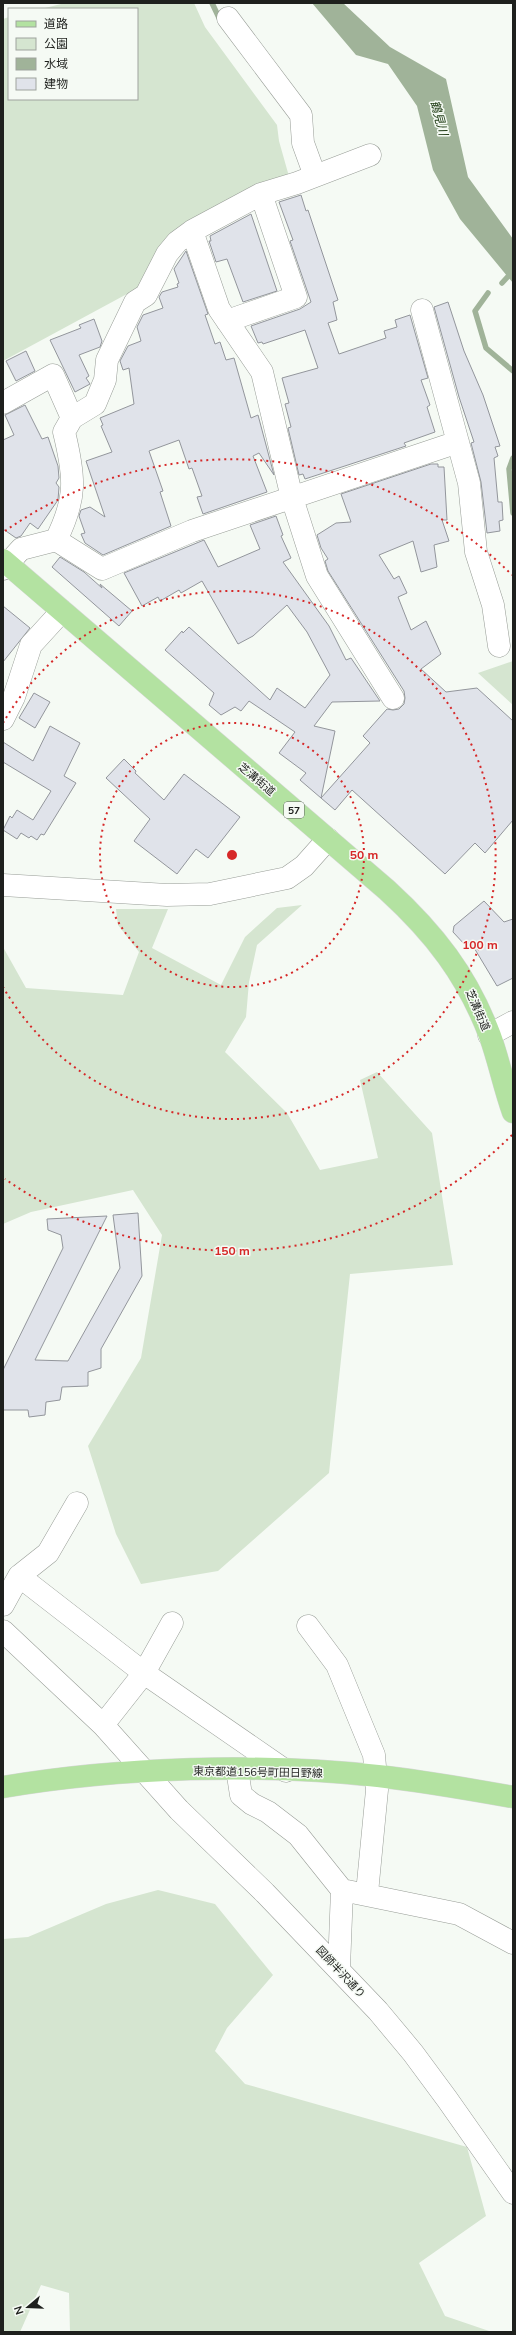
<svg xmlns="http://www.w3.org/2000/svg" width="516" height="2335" viewBox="0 0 516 2335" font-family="Mulish,'Noto Sans JP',sans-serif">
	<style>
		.green { fill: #d5e5d0 }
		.water { fill: #a0b399 }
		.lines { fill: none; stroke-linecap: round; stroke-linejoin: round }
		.stream { stroke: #a0b399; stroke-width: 5.5 }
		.building { fill: #e0e3ea; stroke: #93969c }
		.minor-casing { stroke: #989d97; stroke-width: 23 }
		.major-casing { stroke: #d6d7d6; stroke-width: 23 }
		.minor { stroke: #fff; stroke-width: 22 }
		.major { stroke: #b3e2a1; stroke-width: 22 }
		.ring { fill: none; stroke: #d62828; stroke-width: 2; stroke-dasharray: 2 4 }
		.labels { text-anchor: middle; stroke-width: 3; stroke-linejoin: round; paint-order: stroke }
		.shield { fill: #f5faf4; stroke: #5e615e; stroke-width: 1 }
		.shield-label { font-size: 10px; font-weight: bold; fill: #1e201d }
		.street-label { font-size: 11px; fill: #1e201d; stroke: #f5faf4 }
		.water-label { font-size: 12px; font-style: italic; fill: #213d16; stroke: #f5faf4 }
		.centre { fill: #d62828; stroke: #f5faf4; stroke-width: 2 }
		.ring-label { font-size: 12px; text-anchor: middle; font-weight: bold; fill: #d62828; stroke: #f5faf4; stroke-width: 3; stroke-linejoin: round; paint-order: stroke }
	</style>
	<rect width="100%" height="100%" fill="#f5faf4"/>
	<path class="green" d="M 65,3 L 194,3 L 205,27 L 277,125 L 279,141 L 290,180 L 233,200 L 138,288 L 3,361 L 3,19 L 9,17 L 9,99 L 137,99 L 137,9 L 41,9 Z
		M 513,661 L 513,705 L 478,673 Z
		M 302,905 L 257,945 L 249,982 L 246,1017 L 225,1052 L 287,1113 L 320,1170 L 378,1158 L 360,1080 L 377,1072 L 432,1133 L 453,1265 L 350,1274 L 329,1473 L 218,1571 L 141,1584 L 116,1534 L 88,1446 L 141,1358 L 162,1235 L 133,1190 L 31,1212 L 3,1224 L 3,947 L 26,988 L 123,995 L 139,952 L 118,925 L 116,909 L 168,909 L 152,948 L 221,985 L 245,937 L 277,908 Z
		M 158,1890 L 215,1904 L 273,1975 L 227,2028 L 215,2051 L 245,2084 L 467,2147 L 486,2216 L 419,2263 L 445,2316 L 492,2332 L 70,2332 L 69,2293 L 41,2285 L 20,2332 L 3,2332 L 3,1939 L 28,1937 L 106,1904 Z"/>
	<path class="water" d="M 312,3 L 343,3 L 390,47 L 446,79 L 468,177 L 513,239 L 513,283 L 460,219 L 433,170 L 417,106 L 388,64 L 356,55 Z"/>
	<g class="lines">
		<path class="stream" d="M 212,3 L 221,22
			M 502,283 L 513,271
			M 488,293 L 475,311 L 486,348 L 513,371
			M 513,458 L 509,469 L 513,513"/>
	</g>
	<path class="building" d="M 301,195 L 306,211 L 308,210 L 338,300 L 333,302 L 337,320 L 328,323 L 339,354 L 386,338 L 384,331 L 397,327 L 395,320 L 410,315 L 428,378 L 421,380 L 430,405 L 427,407 L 435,432 L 404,443 L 406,446 L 305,479 L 303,474 L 299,475 L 288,428 L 291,427 L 285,404 L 289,403 L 282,378 L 318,368 L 305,330 L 263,344 L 262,342 L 258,343 L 251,326 L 300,309 L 311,302 L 290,241 L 293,240 L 279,202 Z
		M 251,214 L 277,291 L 243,302 L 227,259 L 216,262 L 209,241 L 211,241 L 210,236 Z
		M 186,251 L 208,314 L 205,315 L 215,344 L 220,342 L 226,360 L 234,358 L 251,418 L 258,415 L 274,475 L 259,453 L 253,456 L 267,492 L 203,514 L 197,497 L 202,496 L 192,468 L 189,469 L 179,440 L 149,451 L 163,491 L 160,492 L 171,526 L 103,555 L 85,543 L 81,534 L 85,533 L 79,516 L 81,510 L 90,507 L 105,517 L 86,461 L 112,452 L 101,426 L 103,425 L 100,418 L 134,404 L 129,368 L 123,370 L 120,361 L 128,346 L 141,341 L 137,327 L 143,315 L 163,308 L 159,297 L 162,292 L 178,287 L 177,284 L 179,283 L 174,269 Z
		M 448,302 L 464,351 L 483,395 L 500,446 L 495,447 L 498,456 L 494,458 L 498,502 L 502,502 L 503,520 L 499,521 L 500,531 L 487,533 L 481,482 L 471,443 L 474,442 L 459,397 L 434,307 Z
		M 94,319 L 102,341 L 100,347 L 79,355 L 89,376 L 86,378 L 90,384 L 75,392 L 50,340 L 81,328 L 79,325 Z
		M 26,351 L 35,371 L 16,381 L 6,361 Z
		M 25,405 L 42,439 L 48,437 L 58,466 L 59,478 L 56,483 L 59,487 L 58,500 L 38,529 L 30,523 L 21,536 L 16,538 L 3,529 L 3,440 L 14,435 L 5,415 Z
		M 431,464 L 438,464 L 438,467 L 444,467 L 447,520 L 442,520 L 449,541 L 434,545 L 437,567 L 421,572 L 413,541 L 379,555 L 394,579 L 399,576 L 407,593 L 398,597 L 411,630 L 426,621 L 441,654 L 421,669 L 446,692 L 477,688 L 513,721 L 513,820 L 485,853 L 475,843 L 445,874 L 352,790 L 335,810 L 321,798 L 370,743 L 363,736 L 387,709 L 393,710 L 399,709 L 404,704 L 405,698 L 404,691 L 328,571 L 325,561 L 328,559 L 321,548 L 317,535 L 336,523 L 351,522 L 341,494 Z
		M 276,516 L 283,535 L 281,536 L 291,558 L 283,562 L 329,626 L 346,660 L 351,658 L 380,701 L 332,702 L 314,726 L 335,731 L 321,798 L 300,780 L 306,773 L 279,753 L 295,732 L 249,701 L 241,711 L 235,707 L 221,715 L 209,705 L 214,693 L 165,650 L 182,631 L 183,633 L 189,627 L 270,700 L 277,688 L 305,708 L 330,675 L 307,632 L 287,605 L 253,636 L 238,644 L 202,581 L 181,593 L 179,590 L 160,601 L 158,597 L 142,606 L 124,573 L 204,540 L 218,567 L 260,549 L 250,525 Z
		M 60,557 L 84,572 L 102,588 L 100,584 L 132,611 L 119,626 L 52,567 Z
		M 3,606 L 30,628 L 3,662 Z
		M 34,693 L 50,702 L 35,728 L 19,718 Z
		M 50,726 L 80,743 L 64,776 L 76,783 L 44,835 L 41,834 L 37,840 L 31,836 L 29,838 L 21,833 L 17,839 L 3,830 L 10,816 L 12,818 L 17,810 L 33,820 L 51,791 L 3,762 L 3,742 L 33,761 Z
		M 124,759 L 136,771 L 135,773 L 164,800 L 184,774 L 240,817 L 208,858 L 196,849 L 177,874 L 134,841 L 150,819 L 106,778 Z
		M 484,901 L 504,922 L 513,919 L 513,978 L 497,986 L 470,941 L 466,946 L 453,932 L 454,926 Z
		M 138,1213 L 142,1276 L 101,1349 L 101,1368 L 88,1372 L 88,1386 L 62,1387 L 60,1400 L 46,1402 L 45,1415 L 29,1417 L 28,1410 L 3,1410 L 3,1370 L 63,1248 L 61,1235 L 48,1230 L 47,1219 L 107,1216 L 35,1360 L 68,1361 L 120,1268 L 113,1215 Z"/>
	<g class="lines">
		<defs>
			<path id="minor" d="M 228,18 L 301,115 L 303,143 L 315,176
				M 192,231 L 219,309 L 262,372 L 292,498 L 317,576 L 393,698
				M 422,310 L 469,483 L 476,552 L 493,605 L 499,646
				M 227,321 L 296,297 L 261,194
				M 3,403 L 53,375 L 72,418
				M 56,540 L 102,569 L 192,531 L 458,442
				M 3,569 L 21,549 L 56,540 C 77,498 75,477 64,432 L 72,418 L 95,404 L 105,380 L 107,360 L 135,302 L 146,295 L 167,254 L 177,242 L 192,231 L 261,194 L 297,183 L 370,155
				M 3,719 L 14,697 L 31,645 L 62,611
				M 3,885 L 167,895 L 210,894 L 287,878 L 304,866 L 328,839
				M 489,1035 L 513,1022
				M 19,1576 L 144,1673 L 286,1771
				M 3,1605 L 19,1576 L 48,1553 L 77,1503
				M 308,1626 L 337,1665 L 374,1755 L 377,1790 L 367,1893
				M 3,1631 L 103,1725 L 179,1810 L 265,1893 L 378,2011 L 413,2053 L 447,2099 L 513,2193
				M 103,1725 L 144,1673 L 172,1623
				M 237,1769 L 241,1795 L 252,1804 L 268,1812 L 298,1835 L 342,1890 L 459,1914 L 513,1943
				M 339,1968 L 342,1890"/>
			<path id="major" d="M 3,560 L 387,890 C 434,933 467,975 490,1036 C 499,1061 504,1087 513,1112
				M 3,1787 C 122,1767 258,1763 378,1776 C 423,1781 468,1789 513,1797"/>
		</defs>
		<use href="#minor" class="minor-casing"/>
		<use href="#major" class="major-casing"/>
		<use href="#minor" class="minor"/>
		<use href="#major" class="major"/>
	</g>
	<g class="ring">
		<circle cx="232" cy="855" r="132"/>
		<path d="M3 723A264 264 0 1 1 3 987"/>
		<path d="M512 1135A396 396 0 0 1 5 1179M5 531A396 396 0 0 1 512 575"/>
	</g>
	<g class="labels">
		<rect class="shield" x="284" y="802" width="20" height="16" rx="3"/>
		<g class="shield-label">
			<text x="294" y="814">57</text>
		</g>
		<g class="street-label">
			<text transform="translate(257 779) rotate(40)" y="4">芝溝街道</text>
			<text transform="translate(478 1010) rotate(66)" y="4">芝溝街道</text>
			<text transform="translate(258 1772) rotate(1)" y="4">東京都道156号町田日野線</text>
			<text transform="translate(341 1972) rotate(47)" y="4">図師半沢通り</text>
		</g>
		<g class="water-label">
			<text transform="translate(439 118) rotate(75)" y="4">鶴見川</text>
		</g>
	</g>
	<circle cx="232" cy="855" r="6" class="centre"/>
	<g class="ring-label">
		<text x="364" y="859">50 m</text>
		<text x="480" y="949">100 m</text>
		<text x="232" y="1255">150 m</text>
	</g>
	<rect width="516" height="2335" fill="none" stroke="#1e201d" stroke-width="8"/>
	<rect x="8" y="8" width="130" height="92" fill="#f5faf4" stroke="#9fa39e"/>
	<rect x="16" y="21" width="20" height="6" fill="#b3e2a1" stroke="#9fa39e"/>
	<text x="44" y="28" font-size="12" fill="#1e201d">道路</text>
	<rect x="16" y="38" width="20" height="12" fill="#d5e5d0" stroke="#9fa39e"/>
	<text x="44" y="48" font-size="12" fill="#1e201d">公園</text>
	<rect x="16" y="58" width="20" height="12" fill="#a0b399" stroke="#9fa39e"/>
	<text x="44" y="68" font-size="12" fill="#1e201d">水域</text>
	<rect x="16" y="78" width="20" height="12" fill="#e0e3ea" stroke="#9fa39e"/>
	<text x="44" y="88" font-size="12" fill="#1e201d">建物</text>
	<g transform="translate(28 2307) rotate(251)" stroke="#f5faf4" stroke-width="3" paint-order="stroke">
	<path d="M0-3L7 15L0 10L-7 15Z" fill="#1e201d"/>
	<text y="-6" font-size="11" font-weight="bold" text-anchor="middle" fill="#1e201d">N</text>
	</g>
</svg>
